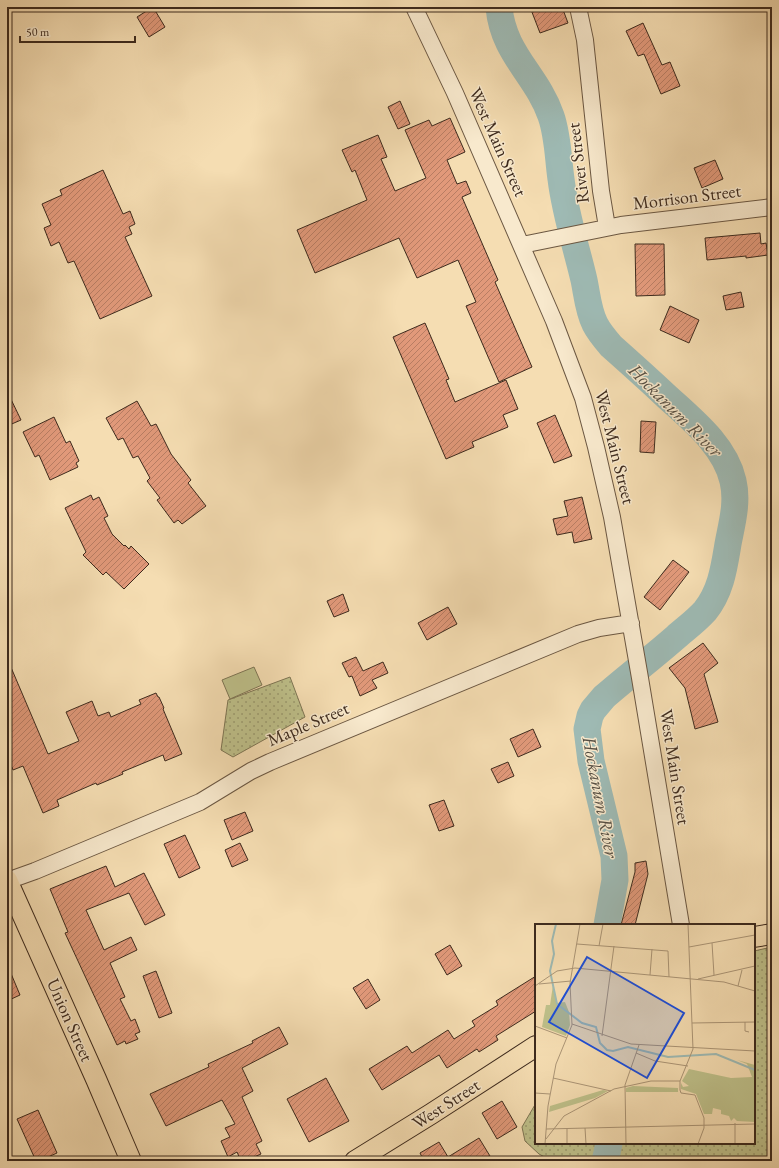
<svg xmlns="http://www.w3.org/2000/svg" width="779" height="1168" viewBox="0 0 779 1168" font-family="'EB Garamond',serif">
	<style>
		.grass { fill: url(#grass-dots); stroke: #7e7554 }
		.pitch { fill: #bec08a; stroke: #7e7554 }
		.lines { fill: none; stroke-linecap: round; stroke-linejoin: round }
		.river { stroke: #9ebab4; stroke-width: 27 }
		.building { fill: url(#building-hatch); stroke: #3d2a1d }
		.minor-casing { stroke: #6b5742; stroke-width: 18 }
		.major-casing { stroke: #3d2a1d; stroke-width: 22 }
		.minor { stroke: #f8e9cd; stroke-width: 16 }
		.major { stroke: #f5ddb2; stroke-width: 20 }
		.labels { text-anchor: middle; stroke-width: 3; stroke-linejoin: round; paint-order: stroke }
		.street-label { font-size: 18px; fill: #3d2a1d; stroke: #f8e9cd }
		.water-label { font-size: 19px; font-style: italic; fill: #554e43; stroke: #f8e9cd }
		.inset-river { fill: none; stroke: #9ebab4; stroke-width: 2 }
		.inset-road { fill: none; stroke: #ab9576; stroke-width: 1 }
		.view { fill: #1d4ed8; fill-opacity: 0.15; stroke: #1d4ed8; stroke-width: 2 }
		.inset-edge { fill: none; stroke: #3d2a1d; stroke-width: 2 }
	</style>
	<defs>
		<pattern id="grass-dots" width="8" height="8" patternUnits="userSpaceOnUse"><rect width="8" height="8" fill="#bec08a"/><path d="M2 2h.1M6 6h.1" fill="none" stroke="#9c9c70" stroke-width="1.8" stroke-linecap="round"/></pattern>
		<pattern id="building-hatch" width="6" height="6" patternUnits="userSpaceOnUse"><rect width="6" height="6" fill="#e1997a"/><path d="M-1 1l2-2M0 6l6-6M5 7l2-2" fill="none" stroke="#b87d63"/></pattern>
	</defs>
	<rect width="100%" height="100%" fill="#f5ddb2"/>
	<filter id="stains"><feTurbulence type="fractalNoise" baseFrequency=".005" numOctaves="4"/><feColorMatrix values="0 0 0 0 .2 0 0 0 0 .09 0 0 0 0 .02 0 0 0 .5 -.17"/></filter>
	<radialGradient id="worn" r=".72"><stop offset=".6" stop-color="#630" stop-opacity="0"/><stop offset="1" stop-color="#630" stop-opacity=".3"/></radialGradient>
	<path class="grass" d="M 290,677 L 305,717 L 233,757 L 221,750 L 228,700 Z
		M 772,947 L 772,1161 L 552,1161 L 539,1154 L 525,1141 L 522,1127 L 536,1103 L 536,1143 L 754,1143 L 754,951 Z"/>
	<path class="pitch" d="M 254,667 L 262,685 L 230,699 L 222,680 Z"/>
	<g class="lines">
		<path class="river" d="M 499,7 C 503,54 537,75 551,116 C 558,136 558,158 561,179 C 565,213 576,246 584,280 C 587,294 588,310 595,324 C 599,332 605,339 611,346 C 629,362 647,378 665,395 C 691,419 725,445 733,481 C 738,502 732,523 728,544 C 724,568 721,591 705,611 C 696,621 685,629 676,637 C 652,658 627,677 604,697 L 593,710 L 590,716 L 587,729 L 591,761 L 614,856 L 615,880 L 607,925
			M 605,1161 L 607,1153 L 609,1143"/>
	</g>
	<path class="building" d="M 153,7 L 165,27 L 149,37 L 137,17 Z
		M 530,7 L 562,7 L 568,23 L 540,33 Z
		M 643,23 L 662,65 L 670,62 L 680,86 L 661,94 L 644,54 L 638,56 L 626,31 Z
		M 400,101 L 410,124 L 398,129 L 388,107 Z
		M 450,118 L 465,152 L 447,160 L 457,184 L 466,181 L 471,193 L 462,197 L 498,280 L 495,282 L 532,367 L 499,382 L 466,306 L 476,302 L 458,260 L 417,278 L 399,238 L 315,273 L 297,230 L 367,200 L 355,170 L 352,172 L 342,150 L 378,135 L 387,157 L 381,159 L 395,191 L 426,178 L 405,130 L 429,120 L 432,126 Z
		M 715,160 L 723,179 L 702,188 L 694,168 Z
		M 103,170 L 123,214 L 130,211 L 135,224 L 129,227 L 132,234 L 125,237 L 152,296 L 100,319 L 74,261 L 68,263 L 59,242 L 51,246 L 44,228 L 51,225 L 42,204 L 62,195 L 60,190 Z
		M 760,233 L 761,244 L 766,243 L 768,255 L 746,258 L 746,256 L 707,260 L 705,238 Z
		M 635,244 L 664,244 L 665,295 L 636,296 Z
		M 741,292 L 744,307 L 726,310 L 723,296 Z
		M 670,306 L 699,320 L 689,343 L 660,330 Z
		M 425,323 L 449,379 L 446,380 L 455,402 L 506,380 L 518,409 L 503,415 L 508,427 L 472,442 L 474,447 L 446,459 L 393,337 Z
		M 7,391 L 21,420 L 7,426 Z
		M 137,401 L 151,426 L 156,424 L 171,454 L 191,480 L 188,483 L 206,506 L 182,524 L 178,520 L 174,523 L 157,500 L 160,498 L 147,481 L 150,478 L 138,456 L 133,458 L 123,438 L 118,440 L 106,418 Z
		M 555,415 L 572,456 L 554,463 L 537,423 Z
		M 54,417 L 66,443 L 70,441 L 79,461 L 76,463 L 78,467 L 50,480 L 39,455 L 35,457 L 23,432 Z
		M 641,421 L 656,422 L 654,453 L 640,452 Z
		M 91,495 L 93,500 L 99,497 L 108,516 L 104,518 L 112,534 L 124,546 L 125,545 L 129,549 L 131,546 L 149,564 L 124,589 L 106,572 L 103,575 L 83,555 L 86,552 L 65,508 Z
		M 582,497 L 592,539 L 574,543 L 572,532 L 557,535 L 553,519 L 568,516 L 564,501 Z
		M 673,560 L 689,572 L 660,610 L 644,597 Z
		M 343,594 L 349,611 L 334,617 L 327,601 Z
		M 448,607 L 457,624 L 427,640 L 418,623 Z
		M 703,643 L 718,663 L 704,674 L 718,722 L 695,729 L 685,688 L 669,668 Z
		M 356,657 L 363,671 L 383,662 L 388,673 L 372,680 L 377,688 L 360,696 L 352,676 L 349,677 L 342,663 Z
		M 7,658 L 48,754 L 79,741 L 66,712 L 92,701 L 98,716 L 109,712 L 111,717 L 141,704 L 139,700 L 156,693 L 158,697 L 159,697 L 164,708 L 163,709 L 182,754 L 165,761 L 163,755 L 122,772 L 123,774 L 97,785 L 96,783 L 57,800 L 59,806 L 43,813 L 23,766 L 13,770 L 12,767 L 7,769 Z
		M 533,729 L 541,747 L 518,757 L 510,739 Z
		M 508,762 L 514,776 L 498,783 L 491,769 Z
		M 444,800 L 454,826 L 439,831 L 429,805 Z
		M 245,812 L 253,831 L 232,840 L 224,820 Z
		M 185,835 L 200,868 L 179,878 L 164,844 Z
		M 240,843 L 248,860 L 232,867 L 225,850 Z
		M 646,861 L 648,874 L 635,925 L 621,925 L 635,872 L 635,863 Z
		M 106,866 L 115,887 L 144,873 L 165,915 L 145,925 L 129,893 L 86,910 L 104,950 L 131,937 L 137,950 L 110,963 L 125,997 L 120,999 L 131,1021 L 135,1019 L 140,1032 L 135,1034 L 138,1039 L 126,1044 L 125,1041 L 117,1045 L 65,933 L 68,932 L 50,889 Z
		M 450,945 L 462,966 L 447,975 L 435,954 Z
		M 7,964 L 20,995 L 7,1001 Z
		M 156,971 L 172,1013 L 159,1018 L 143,976 Z
		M 536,976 L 536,1011 L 496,1036 L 498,1040 L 479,1052 L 477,1049 L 447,1068 L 439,1055 L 382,1090 L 369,1069 L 407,1046 L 412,1053 L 448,1030 L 454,1039 L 475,1026 L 472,1021 L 498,1005 L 496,1001 Z
		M 368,979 L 380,1000 L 366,1009 L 353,988 Z
		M 279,1027 L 288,1044 L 242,1068 L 253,1091 L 242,1097 L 262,1141 L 256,1144 L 261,1154 L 245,1161 L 241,1161 L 237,1152 L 228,1157 L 221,1141 L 230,1137 L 225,1128 L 235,1124 L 222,1100 L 166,1126 L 150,1094 L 209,1067 L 208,1064 L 253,1043 L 252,1041 Z
		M 326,1078 L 349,1121 L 309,1142 L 287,1099 Z
		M 502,1101 L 517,1127 L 497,1139 L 482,1113 Z
		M 38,1110 L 57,1153 L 39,1161 L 36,1161 L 17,1119 Z
		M 479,1138 L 493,1161 L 424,1161 L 420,1153 L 439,1142 L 448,1157 Z"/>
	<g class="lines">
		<defs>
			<path id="minor" d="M 414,7 L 455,93 L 554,321 L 583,398 L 596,447 L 612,517 L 640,678 L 681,925
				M 578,7 L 585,40 L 601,191 L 607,227
				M 522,245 L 621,225 L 772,207
				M 7,881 L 35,871 L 200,802 L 251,771 L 270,762 L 578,634 L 599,628 L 631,623"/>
			<path id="major" d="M 7,880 L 96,1079 L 131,1161
				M 754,937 L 772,934
				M 355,1161 L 431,1114 L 536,1046"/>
		</defs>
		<use href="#minor" class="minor-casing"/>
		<use href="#major" class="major-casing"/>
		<use href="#minor" class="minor"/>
		<use href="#major" class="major"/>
	</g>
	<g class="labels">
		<g class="street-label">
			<text transform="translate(498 142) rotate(66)" y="6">West Main Street</text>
			<text transform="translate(578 163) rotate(-97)" y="6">River Street</text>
			<text transform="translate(687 197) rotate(-7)" y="6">Morrison Street</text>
			<text transform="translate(615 447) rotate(76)" y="6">West Main Street</text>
			<text transform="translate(308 724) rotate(-23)" y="6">Maple Street</text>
			<text transform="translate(675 767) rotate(81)" y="6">West Main Street</text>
			<text transform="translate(70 1020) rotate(66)" y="6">Union Street</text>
			<text transform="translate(446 1104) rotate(-33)" y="6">West Street</text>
		</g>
		<g class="water-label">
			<text transform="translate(676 410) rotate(45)" y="7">Hockanum River</text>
			<text transform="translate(601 797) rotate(79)" y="7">Hockanum River</text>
		</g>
	</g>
	<g transform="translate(535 924)">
		<rect width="220" height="220" fill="#f5ddb2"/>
		<path d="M 18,61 L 22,79 L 30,78 L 34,88 L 35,101 L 31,112 L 7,103 L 11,81 L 15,81 ZM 98,162 L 143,164 L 143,168 L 91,168 L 91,164 ZM 68,166 L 73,167 L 60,174 L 14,188 L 15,182 Z" fill="#bec08a"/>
		<path d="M 202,136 L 220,141 L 220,198 L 202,197 L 199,194 L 196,197 L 194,192 L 186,190 L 186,186 L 178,184 L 177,190 L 169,190 L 161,170 L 146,165 L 146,159 L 148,163 L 154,162 L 147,157 L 154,145 L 196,154 L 217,153 L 212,140 Z" fill="#bec08a"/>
		<path class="inset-river" d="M 21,0 L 17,17 L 19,30 L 15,47 L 22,80 L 47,99 L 61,103 L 65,119 L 72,126 L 78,127 L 93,123 L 133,133 L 181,130 L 220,146"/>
		<path class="inset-road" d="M 153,0 L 158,125 L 145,157 L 145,166 L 146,169 L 160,171 L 169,194 L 169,204 L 163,220M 177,19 L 179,51M 42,20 L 133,27 L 134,53M 64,22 L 68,0M 154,23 L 220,11M 115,51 L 117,25M 163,55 L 220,42M 4,60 L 36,57M 0,62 L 22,47 L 40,44 L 189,58 L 220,67M 203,62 L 207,46M 210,98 L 210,107 L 214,108M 157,99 L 220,98M 37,100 L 96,120 L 220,127M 0,102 L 32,114M 67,112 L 79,22M 101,129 L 120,137 L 153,142M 18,154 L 76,167M 0,169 L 15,170M 200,199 L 200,220M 50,204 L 51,220M 11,205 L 220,200M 32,205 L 32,220M 11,215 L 29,192 L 79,165 L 116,157 L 145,157M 10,220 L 13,182 L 21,140 L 37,101 L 35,59 L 45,0M 91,220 L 90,161 L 104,121"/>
		<path class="view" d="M 52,33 L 149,89 L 112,154 L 14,98 Z"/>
		<rect width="220" height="220" class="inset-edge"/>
	</g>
	<rect width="779" height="1168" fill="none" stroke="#f5ddb2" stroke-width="24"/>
	<rect x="8" y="8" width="763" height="1152" fill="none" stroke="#3d2a1d" stroke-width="2"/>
	<rect x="12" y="12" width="755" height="1144" fill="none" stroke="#3d2a1d"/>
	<path d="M20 36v6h115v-6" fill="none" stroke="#3d2a1d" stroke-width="2"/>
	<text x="26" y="36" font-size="12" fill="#3d2a1d" stroke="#f8e9cd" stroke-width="3" paint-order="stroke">50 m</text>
	<rect width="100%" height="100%" filter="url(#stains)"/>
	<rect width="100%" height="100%" fill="url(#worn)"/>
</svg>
